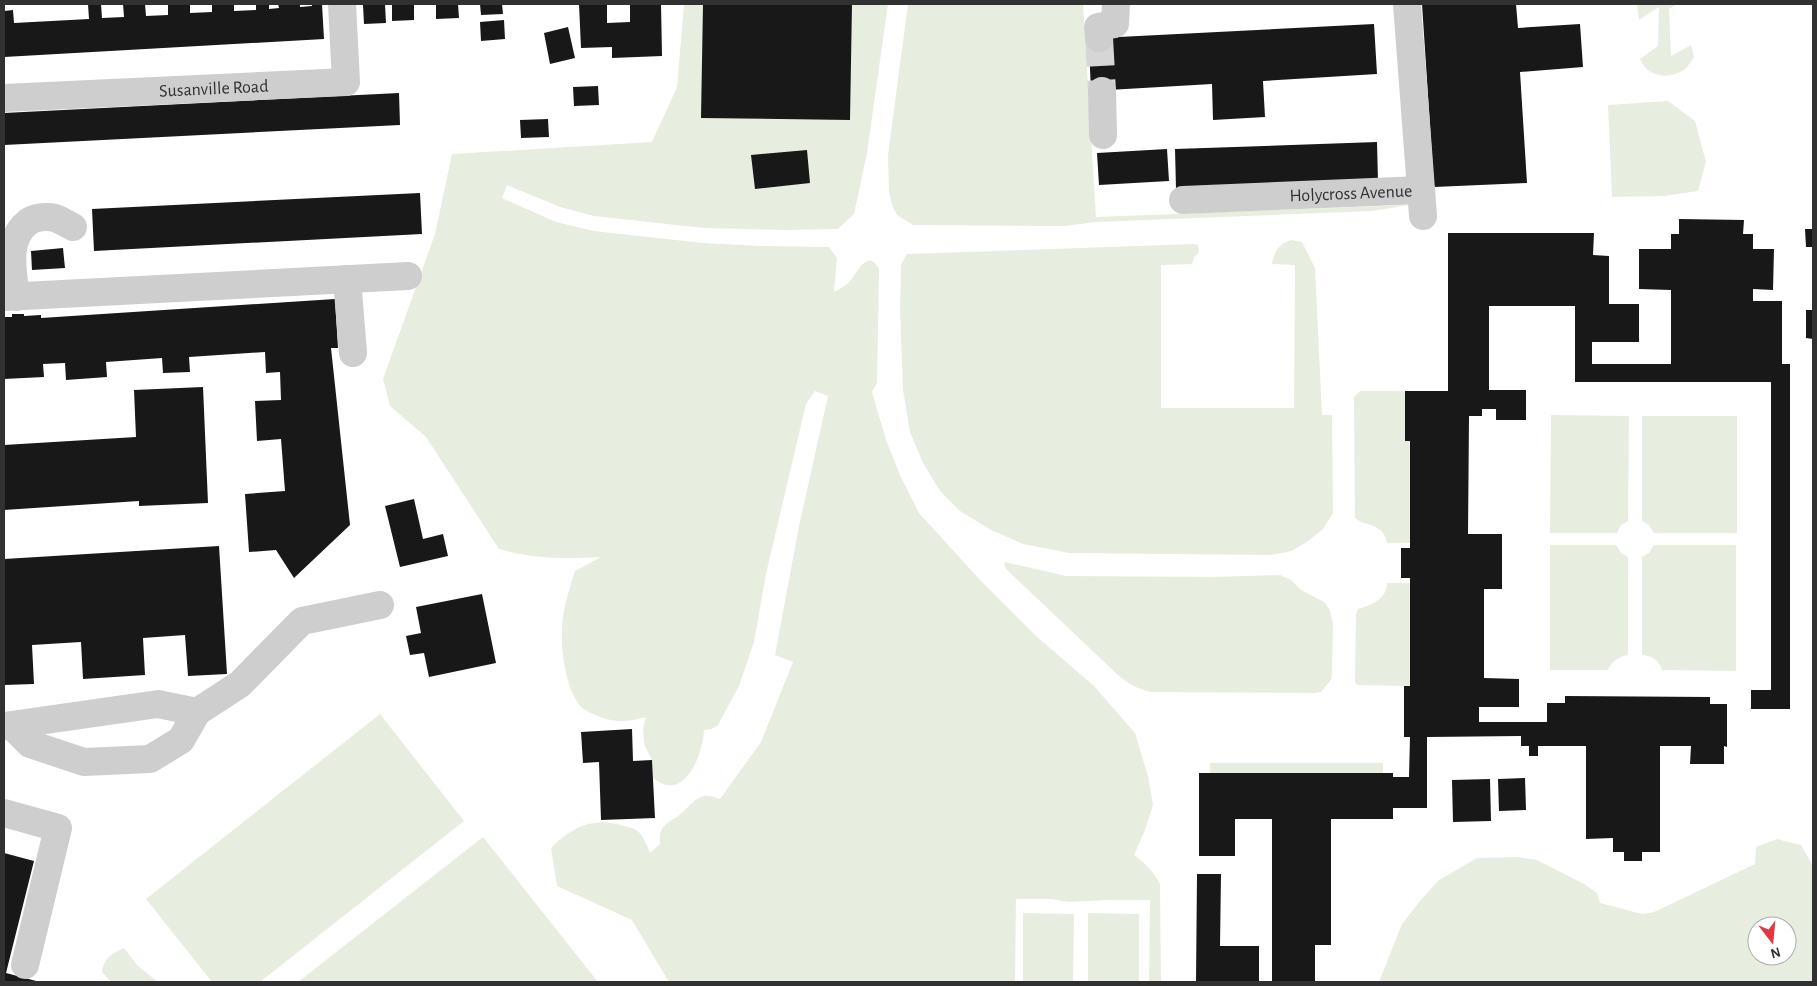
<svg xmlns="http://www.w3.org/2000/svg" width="1817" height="986" viewBox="0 0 1817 986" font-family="'Alegreya Sans',sans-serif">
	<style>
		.green { fill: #e7eee0; fill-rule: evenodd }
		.building { fill: #181818 }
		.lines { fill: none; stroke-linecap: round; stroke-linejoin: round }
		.minor-tunnel { stroke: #d6d6d6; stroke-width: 28; stroke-dasharray: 28 14; stroke-linecap: butt }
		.minor { stroke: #cecece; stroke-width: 28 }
		.labels { text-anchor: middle; stroke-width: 5; stroke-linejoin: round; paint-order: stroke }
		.street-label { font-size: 18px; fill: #313131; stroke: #fff }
	</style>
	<rect width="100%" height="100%" fill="#fff"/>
	<path class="green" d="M 684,4 L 888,4 L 867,153 L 854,214 L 838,229 L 786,230 L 704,228 L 594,216 L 560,207 L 507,185 L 502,198 L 556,222 L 594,231 L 703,243 L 760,246 L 829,247 L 837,258 L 834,292 C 840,289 847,285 851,280 C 858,271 868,248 879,269 L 877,383 L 872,392 L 886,440 L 900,475 L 919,513 L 981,581 L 1036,636 L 1094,686 L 1135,733 L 1148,776 L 1153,805 L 1145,830 L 1134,855 C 1145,863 1153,871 1160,884 L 1161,982 L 1149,982 L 1150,900 L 1109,900 L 1068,902 L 1051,899 L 1016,899 L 1015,982 L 669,982 L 632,920 L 557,886 L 551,848 C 571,828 592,817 621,825 C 625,827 632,827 636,830 C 643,834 647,846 650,853 L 660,844 C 658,823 670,823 683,812 C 688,807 695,799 701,797 C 707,794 714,797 720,799 L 761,742 L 793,662 L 775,655 L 799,526 L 828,396 L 815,391 L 806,404 L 766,574 L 754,642 L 739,686 L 718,725 L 712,729 L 704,730 C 703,755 684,804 653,778 L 652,760 L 644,744 L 643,729 L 646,717 C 624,723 612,723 591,713 C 588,711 584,710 581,707 C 566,689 561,654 562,631 C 562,610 569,591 575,571 L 601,557 C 567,559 532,559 499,549 L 426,437 L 390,406 L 383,379 L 435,234 L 452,154 L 652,142 L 677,87 Z
		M 908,4 L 1083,4 L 1096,217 L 1410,205 L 1372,211 L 1097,222 L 1063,226 L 913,225 L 897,215 L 892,205 L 889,191 L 888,155 Z
		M 1637,4 L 1677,4 L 1669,9 L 1671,56 L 1691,45 L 1694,57 C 1691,61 1688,67 1684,70 C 1668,80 1647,77 1640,59 L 1658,46 L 1659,7 L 1639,20 Z
		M 1668,101 L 1695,121 L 1706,162 L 1698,191 L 1664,196 L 1612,197 L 1608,105 Z
		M 1291,240 L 1302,242 L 1315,268 L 1322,415 L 1332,415 L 1333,513 L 1323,529 L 1308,541 L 1292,551 L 1271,555 L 1069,553 L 1023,544 L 991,530 L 960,511 L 940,491 L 923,463 L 910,432 L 903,390 L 900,309 L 901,264 L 907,254 L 1194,244 L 1198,245 L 1199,249 L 1198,254 L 1194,257 L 1192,264 L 1161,265 L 1161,408 L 1294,408 L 1295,265 L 1272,264 C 1274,251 1279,244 1291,240 Z
		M 1360,391 L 1405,391 L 1410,441 L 1410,543 L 1387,543 C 1384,522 1364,527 1355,518 L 1354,397 Z
		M 1551,415 L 1629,416 L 1628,521 L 1621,525 L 1617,533 L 1550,533 Z
		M 1642,416 L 1737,416 L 1737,533 L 1654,533 L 1649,525 L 1642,521 Z
		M 1550,545 L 1616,545 L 1621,553 L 1628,557 L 1628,655 C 1618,657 1612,661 1608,670 L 1550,670 Z
		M 1654,545 L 1736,545 L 1736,671 L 1662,670 C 1659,660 1652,656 1642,655 L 1642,557 L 1649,553 Z
		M 1005,562 L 1066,576 L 1213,577 L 1280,575 L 1291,580 L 1301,590 L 1324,602 L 1330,610 L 1333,624 L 1332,673 L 1331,680 L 1321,692 L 1314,693 L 1151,692 C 1138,689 1128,684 1118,675 L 1006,569 L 1004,564 Z
		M 1387,583 L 1410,583 L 1410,686 L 1358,685 L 1355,683 L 1356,614 L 1358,609 C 1371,605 1387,599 1387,583 Z
		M 380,714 L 464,821 L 260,982 L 212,982 L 146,899 Z
		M 1210,763 L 1383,763 L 1383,773 L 1210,773 Z
		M 483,837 L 598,982 L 298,982 Z
		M 1777,839 L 1801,845 L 1813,866 L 1813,982 L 1379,982 L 1402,924 L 1420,901 L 1439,880 L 1477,858 L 1517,857 L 1537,860 L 1584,884 L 1597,893 L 1600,903 L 1642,914 L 1654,912 L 1755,864 L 1756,847 ZM 1757,926 L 1787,926 L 1787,956 L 1757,956 Z
		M 1023,913 L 1074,914 L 1073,982 L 1023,982 Z
		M 1088,913 L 1139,914 L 1139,982 L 1088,982 Z
		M 124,948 L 138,966 L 158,982 L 111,982 L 102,972 C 104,958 112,953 124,948 Z"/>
	<path class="building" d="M 88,4 L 101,4 L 102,18 L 124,17 L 123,4 L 145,4 L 146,16 L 168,15 L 168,4 L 190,4 L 190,13 L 212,12 L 212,4 L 234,4 L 234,11 L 256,10 L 256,4 L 269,4 L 269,9 L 279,8 L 278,4 L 300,4 L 300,7 L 312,6 L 312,4 L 322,4 L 324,39 L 4,57 L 4,11 L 13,10 L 14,23 L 89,19 Z
		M 385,4 L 386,23 L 364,24 L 363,5 Z
		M 392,4 L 414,4 L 414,20 L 392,21 Z
		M 436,4 L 458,4 L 459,18 L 436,19 Z
		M 480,4 L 502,4 L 503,14 L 481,15 Z
		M 579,4 L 607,4 L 607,23 L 630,22 L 630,4 L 661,4 L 662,56 L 612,58 L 612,47 L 581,48 Z
		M 703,4 L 852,4 L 850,120 L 701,118 Z
		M 1422,4 L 1516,4 L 1518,28 L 1580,24 L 1583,67 L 1520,72 L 1527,183 L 1434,187 Z
		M 504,20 L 505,39 L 481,41 L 480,22 Z
		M 1374,24 L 1377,74 L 1263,81 L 1265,117 L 1213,120 L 1212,84 L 1091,91 L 1089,47 L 1094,48 L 1099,38 Z
		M 568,27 L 575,58 L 550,64 L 544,33 Z
		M 598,86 L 599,105 L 574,106 L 573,87 Z
		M 399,93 L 400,125 L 4,145 L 4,113 Z
		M 548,119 L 549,137 L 521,138 L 520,120 Z
		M 1377,142 L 1378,182 L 1176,189 L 1175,149 Z
		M 1167,149 L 1169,181 L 1099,185 L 1097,153 Z
		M 807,150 L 810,183 L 755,189 L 751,155 Z
		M 420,193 L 422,234 L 94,251 L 92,209 Z
		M 1679,219 L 1744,220 L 1743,234 L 1753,234 L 1753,249 L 1774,249 L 1773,290 L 1753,289 L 1753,301 L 1782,301 L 1782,364 L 1790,364 L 1790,709 L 1751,709 L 1751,690 L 1771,690 L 1771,382 L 1575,382 L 1575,306 L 1489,306 L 1489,390 L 1526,390 L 1526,420 L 1496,420 L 1496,409 L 1482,409 L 1482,416 L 1469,416 L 1468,534 L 1502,534 L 1502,589 L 1484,589 L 1484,678 L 1519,679 L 1519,707 L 1479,707 L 1479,722 L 1547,722 L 1547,703 L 1565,703 L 1565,696 L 1710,697 L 1710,704 L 1727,704 L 1727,747 L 1724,746 L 1724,764 L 1690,764 L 1691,746 L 1660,746 L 1660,852 L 1642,852 L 1642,861 L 1624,861 L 1624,852 L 1613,852 L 1613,838 L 1586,839 L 1586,746 L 1538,746 L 1538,756 L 1529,756 L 1529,746 L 1521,746 L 1521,736 L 1427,737 L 1427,808 L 1393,808 L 1393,819 L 1331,819 L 1331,945 L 1315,945 L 1315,982 L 1272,982 L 1272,819 L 1235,819 L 1235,856 L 1199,856 L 1199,773 L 1393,773 L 1393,777 L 1409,777 L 1410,737 L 1404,737 L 1404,686 L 1410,686 L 1410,578 L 1401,578 L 1401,548 L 1410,548 L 1410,441 L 1405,441 L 1405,391 L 1448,391 L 1448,233 L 1594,233 L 1593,255 L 1609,256 L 1609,304 L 1639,304 L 1639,342 L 1592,342 L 1592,364 L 1671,364 L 1671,290 L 1639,289 L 1639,249 L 1671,249 L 1671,234 L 1679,234 Z
		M 1805,229 L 1813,229 L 1813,247 L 1806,247 Z
		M 63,248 L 65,268 L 32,270 L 31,251 Z
		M 335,299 L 338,348 L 331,348 L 350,525 L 294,578 L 276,550 L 249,552 L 245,494 L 285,491 L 281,439 L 257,441 L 255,401 L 281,400 L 280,372 L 266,373 L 265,352 L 189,357 L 190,372 L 163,373 L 162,358 L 106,362 L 107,377 L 66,380 L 65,363 L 43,364 L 44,377 L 4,379 L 4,317 L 12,317 L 12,314 L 24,314 L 24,316 L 41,315 L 41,318 Z
		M 1806,310 L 1813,310 L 1813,339 L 1806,338 Z
		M 203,387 L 208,503 L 139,506 L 139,501 L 4,510 L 4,445 L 136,437 L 134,390 Z
		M 414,499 L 423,539 L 443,534 L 448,556 L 400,567 L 385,506 Z
		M 219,546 L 227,674 L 188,676 L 185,635 L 143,638 L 145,675 L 83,679 L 81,642 L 32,645 L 34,684 L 4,685 L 4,559 Z
		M 482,594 L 496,663 L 429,677 L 424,653 L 410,655 L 406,636 L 421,633 L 416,607 Z
		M 632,729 L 633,761 L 652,760 L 655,818 L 601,820 L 599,762 L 583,763 L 581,732 Z
		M 1525,778 L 1526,810 L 1499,811 L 1498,779 Z
		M 1490,779 L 1491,821 L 1453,822 L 1452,780 Z
		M 4,853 L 34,861 L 6,973 L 40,982 L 4,982 Z
		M 1197,874 L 1221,874 L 1220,946 L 1259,946 L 1259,982 L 1196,982 Z"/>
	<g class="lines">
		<path class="minor-tunnel" d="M 1099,38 L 1102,91"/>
		<g class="minor">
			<path d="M 1407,4 L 1423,216"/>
			<path d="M 1099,38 L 1098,27 L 1115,24 L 1116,4"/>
			<path d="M 1102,91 L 1103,135"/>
			<path id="s1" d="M 4,98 L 346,82 L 342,4"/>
			<path id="s2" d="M 1183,200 L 1421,190"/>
			<path d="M 347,279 L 353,353"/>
			<path d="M 4,297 L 408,276"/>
			<path d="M 16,297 C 13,272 5,240 28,222 C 35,217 46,216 55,218 C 61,220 67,224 73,227"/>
			<path d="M 197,712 L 240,684 L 302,621 L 380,605"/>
			<path d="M 4,726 L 158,704 L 197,712 L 181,740 L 150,759 L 84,762 L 30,744 L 12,726"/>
			<path d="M 4,813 L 58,828 L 25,965"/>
		</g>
	</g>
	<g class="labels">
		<g class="street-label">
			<text dy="6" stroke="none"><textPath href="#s1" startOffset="210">Susanville Road</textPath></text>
			<text dy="6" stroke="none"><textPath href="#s2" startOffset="168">Holycross Avenue</textPath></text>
		</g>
	</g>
	<rect width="1817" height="986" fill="none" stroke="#313131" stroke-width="10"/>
	<g transform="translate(1772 941) rotate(164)"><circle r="24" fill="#ffffff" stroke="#adadad"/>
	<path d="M0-4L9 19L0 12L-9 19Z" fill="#e43740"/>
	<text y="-8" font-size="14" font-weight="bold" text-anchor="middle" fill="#313131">N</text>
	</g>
</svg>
